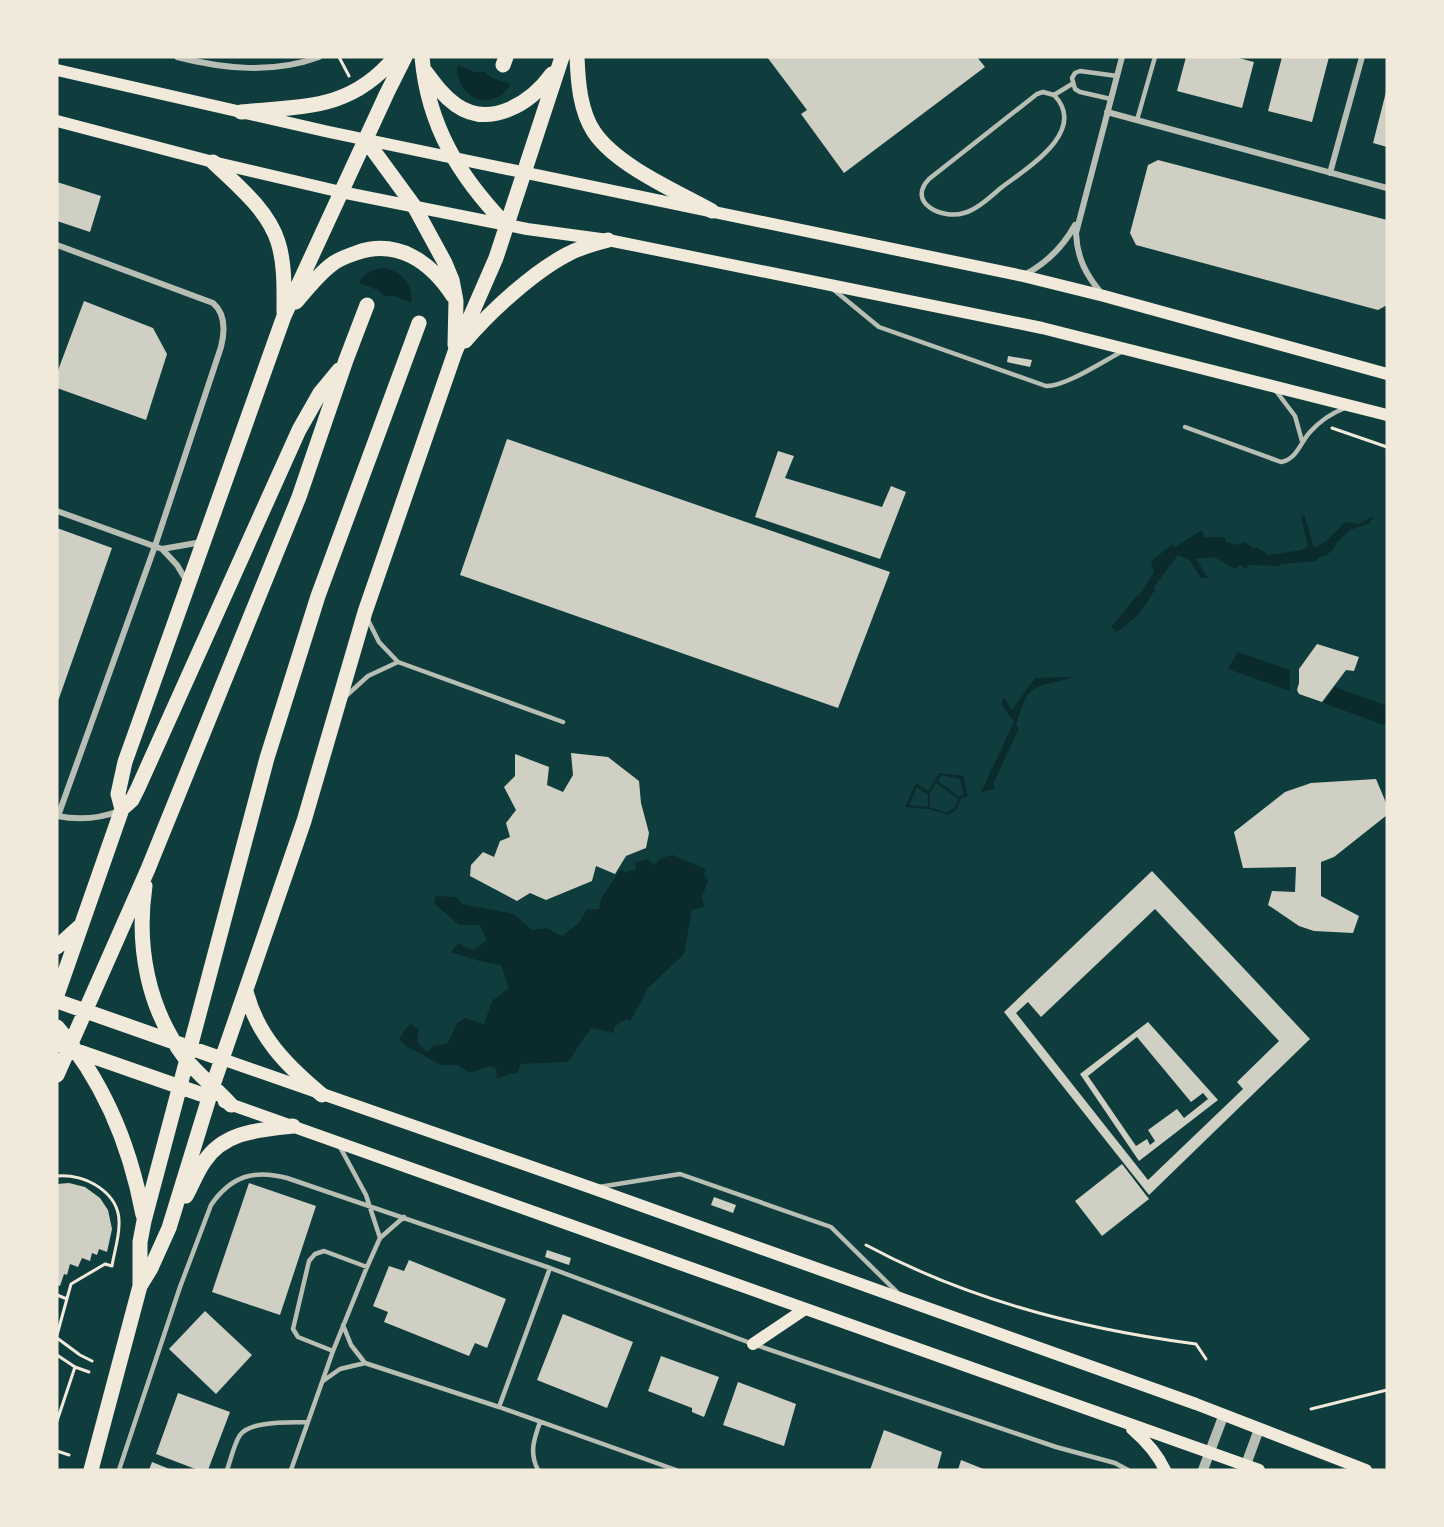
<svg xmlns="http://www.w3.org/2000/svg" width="1444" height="1527" viewBox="0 0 1444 1527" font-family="'Varela Round',sans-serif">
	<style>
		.water { fill: #0a2a2b; fill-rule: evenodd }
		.building { fill: #cfcfc3; fill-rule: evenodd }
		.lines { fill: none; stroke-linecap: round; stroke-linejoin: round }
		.path { stroke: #f1e9da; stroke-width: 3 }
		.service { stroke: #b8beb3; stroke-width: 4.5 }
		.minor { stroke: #b8beb3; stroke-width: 6 }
		.tertiary { stroke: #b8beb3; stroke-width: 10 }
		.secondary { stroke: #f1e9da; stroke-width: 12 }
		.primary { stroke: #f1e9da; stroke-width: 15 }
	</style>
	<rect width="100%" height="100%" fill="#0f3d3e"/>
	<path class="water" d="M 457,65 L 475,72 L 485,72 L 492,78 L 511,84 C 491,114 457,99 457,65 Z
		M 383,268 C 402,271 413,284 411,303 L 394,296 L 384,296 L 378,290 L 359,283 C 364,273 373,269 383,268 Z
		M 1304,514 L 1314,548 L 1328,540 L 1345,522 L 1359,524 L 1373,516 L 1370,523 L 1350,530 L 1335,544 L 1336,546 L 1327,555 L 1317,558 L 1317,561 L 1280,564 L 1279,566 L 1249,565 L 1246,569 L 1241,565 L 1235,569 L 1214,557 L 1196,559 L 1208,578 L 1201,578 L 1190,561 L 1178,555 L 1153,588 L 1155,590 L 1139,614 L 1117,632 L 1111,627 L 1137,596 L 1138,597 L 1154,572 L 1151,561 L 1173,544 L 1175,547 L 1202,530 L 1204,537 L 1225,537 L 1226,542 L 1237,545 L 1245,542 L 1254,549 L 1257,547 L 1268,555 L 1301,550 L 1308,546 L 1301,517 Z
		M 1238,652 L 1290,670 L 1290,691 L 1228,669 Z
		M 1070,677 L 1069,679 C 1028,688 1029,685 1016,725 L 1019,728 L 993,784 L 995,789 L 981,792 L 1014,722 L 1001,704 L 1004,697 L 1012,710 L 1035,678 Z
		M 1335,687 L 1387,706 L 1387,726 L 1323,703 Z
		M 939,773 L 963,776 L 968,796 L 961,799 L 956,810 L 948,815 L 929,809 L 905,807 L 916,783 L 928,791 ZM 941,775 L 960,779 L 964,794 L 959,797 L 938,781 ZM 936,783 L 958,799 L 955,808 L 947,813 L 930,807 L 930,793 ZM 917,787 L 928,795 L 928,807 L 909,805 Z
		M 673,855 L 706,869 L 704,874 L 708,880 L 702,897 L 704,907 L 692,910 L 684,954 L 648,988 L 630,1022 L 626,1019 L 614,1027 L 614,1033 L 591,1028 L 568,1062 L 520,1064 L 518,1073 L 509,1074 L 497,1079 L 496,1069 L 489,1066 L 470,1073 L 457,1065 L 441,1065 L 408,1047 L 399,1039 L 410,1023 L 419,1030 L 417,1042 L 427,1052 L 433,1046 L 448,1043 L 457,1023 L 465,1018 L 484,1024 L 492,1001 L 509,988 L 501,965 L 483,962 L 451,952 L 458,943 L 473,950 L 487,940 L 480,925 L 459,925 L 434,903 L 436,896 L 457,897 L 462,904 L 514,914 L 532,930 L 547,928 L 562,936 L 578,924 L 587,909 L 599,909 L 601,899 L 620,870 L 626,873 L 628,871 L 636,870 L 635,863 L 647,859 L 654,865 L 661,858 Z"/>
	<path class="building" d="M 767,57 L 977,57 L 985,67 L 844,173 L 801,114 L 807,110 Z
		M 1186,57 L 1235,57 L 1254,62 L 1242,108 L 1177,91 Z
		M 1282,57 L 1329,57 L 1312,122 L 1268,111 Z
		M 1386,92 L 1387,92 L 1387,147 L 1373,143 Z
		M 1158,160 L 1387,220 L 1387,305 L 1378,310 L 1136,245 L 1130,233 L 1148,165 Z
		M 57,182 L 101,196 L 90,232 L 57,221 Z
		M 84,301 L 153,328 L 167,354 L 146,420 L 57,388 L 57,373 Z
		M 1008,356 L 1032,360 L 1030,367 L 1007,362 Z
		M 507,439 L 890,572 L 838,708 L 460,575 Z
		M 778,451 L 794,456 L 785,478 L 882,507 L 891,486 L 906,492 L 880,559 L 755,517 Z
		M 57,528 L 112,548 L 57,704 Z
		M 1317,644 L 1359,657 L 1354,671 L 1346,670 L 1322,702 L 1299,694 L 1297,690 L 1299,683 L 1299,669 Z
		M 571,753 L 608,757 L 639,781 L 641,803 L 649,833 L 646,848 L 626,856 L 615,874 L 596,866 L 592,881 L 546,900 L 530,893 L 517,901 L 470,876 L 471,865 L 483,852 L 494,857 L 500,841 L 510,837 L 506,823 L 516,810 L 504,787 L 515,776 L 515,754 L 549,767 L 547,785 L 563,792 L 573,775 Z
		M 1376,779 L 1387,805 L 1387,815 L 1334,857 L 1321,862 L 1321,896 L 1359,916 L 1353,933 L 1314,931 L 1299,926 L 1268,905 L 1272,891 L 1295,892 L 1296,867 L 1243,868 L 1234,832 L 1285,792 L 1311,783 Z
		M 1152,871 L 1310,1039 L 1149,1195 L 1004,1012 ZM 1155,909 L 1279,1041 L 1237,1082 L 1243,1089 L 1148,1180 L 1016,1013 L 1028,1002 L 1041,1017 Z
		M 1148,1022 L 1218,1100 L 1139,1161 L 1080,1074 ZM 1137,1037 L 1191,1102 L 1203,1093 L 1208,1099 L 1184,1118 L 1177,1109 L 1148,1130 L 1155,1141 L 1150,1145 L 1147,1139 L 1136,1146 L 1088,1076 Z
		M 1122,1164 L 1149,1199 L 1102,1236 L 1075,1201 Z
		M 69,1183 L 85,1187 L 100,1198 L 108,1210 L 112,1229 L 107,1252 L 99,1249 L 97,1255 L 92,1253 L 90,1261 L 82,1258 L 78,1267 L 70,1264 L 67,1275 L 64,1274 L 60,1286 L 57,1285 L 57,1184 Z
		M 249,1183 L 316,1206 L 280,1315 L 212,1292 Z
		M 714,1197 L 736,1205 L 733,1213 L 711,1205 Z
		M 547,1250 L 571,1258 L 569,1265 L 545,1257 Z
		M 409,1260 L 506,1299 L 487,1348 L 475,1343 L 469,1356 L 384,1322 L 388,1312 L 373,1306 L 389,1266 L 404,1271 Z
		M 205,1311 L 252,1355 L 216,1394 L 169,1349 Z
		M 563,1314 L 633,1342 L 607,1408 L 537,1380 Z
		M 661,1356 L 719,1377 L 704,1417 L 692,1412 L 692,1408 L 648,1391 Z
		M 738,1382 L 796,1404 L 784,1446 L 723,1425 Z
		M 178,1393 L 230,1412 L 208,1470 L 198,1470 L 156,1454 Z
		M 884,1430 L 942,1452 L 937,1470 L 870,1470 Z
		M 961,1460 L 986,1470 L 958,1470 Z
		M 152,1462 L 172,1470 L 149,1470 Z"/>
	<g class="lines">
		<path class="path" d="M 339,57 L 349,76
			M 1332,428 L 1387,447
			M 57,1176 C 85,1173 121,1193 119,1225 C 119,1238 114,1253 112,1266 L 105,1264 L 71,1284 L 57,1335
			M 866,1245 C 968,1300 1081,1329 1196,1344 L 1206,1359
			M 57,1295 L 67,1299
			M 57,1338 L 80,1355 L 92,1361
			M 57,1355 L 75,1367 L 89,1372
			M 1311,1409 L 1387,1390
			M 57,1421 L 75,1367
			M 57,1451 L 69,1455"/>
		<path class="service" d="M 1043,92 L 1054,95 C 1089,131 1026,169 1002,187 C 991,196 978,209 964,213 C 943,220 906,203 929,179 L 1037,94 Z
			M 1054,95 L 1072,84
			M 1111,99 L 1080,92 L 1075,89 L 1072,78 L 1075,73 L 1080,71 L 1117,76
			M 1137,120 L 1155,57
			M 834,290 L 879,327 L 1046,386 C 1065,387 1105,360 1123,351
			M 1276,391 L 1295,416 L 1302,441
			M 1185,427 L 1281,462 C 1297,459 1300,443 1310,432 C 1319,422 1332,413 1345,408
			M 368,620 L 379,642 L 398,662 L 563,722
			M 346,696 L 368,676 L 398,662
			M 340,1147 L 366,1195 L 380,1238
			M 599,1187 L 680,1174 L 831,1227 L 899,1294
			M 343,1325 L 351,1345 L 365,1363
			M 333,1351 L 298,1337 L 293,1329 L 309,1261 L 315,1254 L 324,1251 L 367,1267
			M 323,1381 L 340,1369 L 365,1363 L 499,1407 L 676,1470
			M 499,1407 L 550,1268
			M 119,1470 L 180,1287 L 211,1205 C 231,1176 254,1169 287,1178 L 550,1268 L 753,1344 L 1056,1447 L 1115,1463 L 1128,1470
			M 227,1470 C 231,1459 234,1444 240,1435 C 251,1420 291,1423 308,1422
			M 291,1470 L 333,1351 L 367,1267 L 380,1238 L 404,1217
			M 538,1470 C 529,1453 534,1439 540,1422"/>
		<path class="minor" d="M 177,57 C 224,69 273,74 319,57
			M 1107,112 L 1387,188
			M 1330,173 L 1362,57
			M 57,245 L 213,303 C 226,314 225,331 221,347 L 155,546 L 58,816
			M 1026,274 C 1048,262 1063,247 1075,225
			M 1102,294 C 1086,275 1077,258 1076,233 L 1122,57
			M 57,511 L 162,549 L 177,565 L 186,580
			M 162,549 L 202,542
			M 57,816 C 78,820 99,819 119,811"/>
		<path class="tertiary" d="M 1203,1470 L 1224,1414
			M 1244,1470 L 1259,1429"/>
		<path class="secondary" d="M 57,70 L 329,132 L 1023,276 L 1104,296 L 1387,374
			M 57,121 L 213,162 L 341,192 L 527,229 L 608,240 L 1042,328 L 1387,415
			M 222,1059 L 592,1188 L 1196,1404 L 1366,1470
			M 224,1102 L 1259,1470
			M 753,1344 L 805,1309
			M 1132,1429 C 1146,1441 1157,1453 1165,1470"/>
		<path class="primary" d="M 422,57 C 428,126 459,176 506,225
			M 577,57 C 578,82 580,111 594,132 C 617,166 676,191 712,211
			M 503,65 L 506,57
			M 425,71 C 434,83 443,96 456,105 C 490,129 531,103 552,74
			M 241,112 C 305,106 351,110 395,57
			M 365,139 L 414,206 L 445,263 L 452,280 L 456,301 L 455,345
			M 213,162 C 237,185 268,210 278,242 C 285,264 284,289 284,312
			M 296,302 C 307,289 318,275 331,265 C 338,259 347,256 356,253 C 397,238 431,262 453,296
			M 465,341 C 491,311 533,272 568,254 C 581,247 594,244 608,240
			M 122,809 L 118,794 L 125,762 L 284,316 L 387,93 L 405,57
			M 145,886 C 136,947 148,1009 185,1058 C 198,1075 217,1089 231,1105
			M 57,947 L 79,927
			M 246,991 C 257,1036 287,1066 322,1095
			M 57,995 L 122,809 L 132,800 L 138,788 L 299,430 L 320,393 L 339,370
			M 57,1001 L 222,1059
			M 57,1027 C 104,1081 130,1145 143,1215
			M 57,1044 L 209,1097
			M 57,1075 L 148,869 L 299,497 L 346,360 L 367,305
			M 186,1196 C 192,1185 197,1172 204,1162 C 224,1131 260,1130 293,1126
			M 140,1286 L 140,1242 L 144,1221 L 267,758 L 318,596 L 419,323
			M 91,1470 L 140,1286 L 151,1268 L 169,1228 L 213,1085 L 304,821 L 365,612 L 455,352 L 496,258 L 562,57"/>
	</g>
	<rect width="1444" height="1527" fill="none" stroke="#f1e9da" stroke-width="117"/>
</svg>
